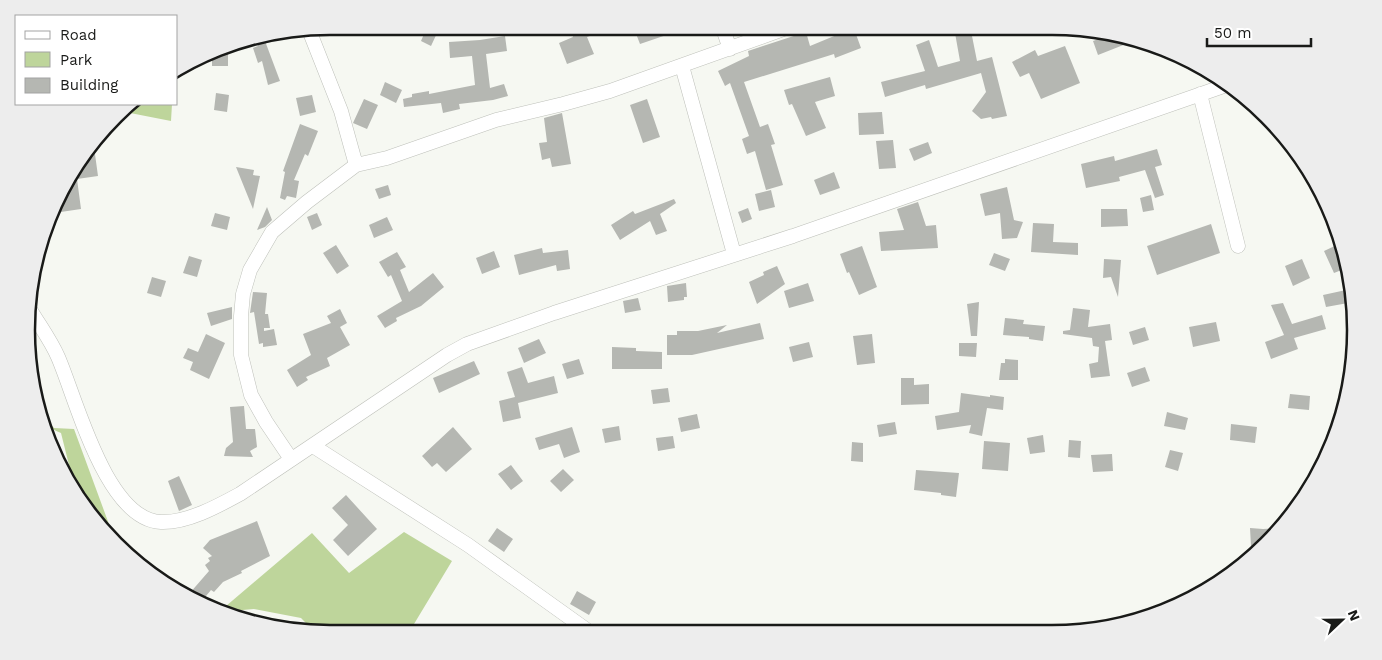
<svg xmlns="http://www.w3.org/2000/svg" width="1382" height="660" viewBox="0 0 1382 660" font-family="'Work Sans',sans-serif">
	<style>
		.green { fill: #bed59b }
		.building { fill: #b5b7b2 }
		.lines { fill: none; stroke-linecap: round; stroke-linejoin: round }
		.minor-casing { stroke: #bec0ba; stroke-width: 15 }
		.minor { stroke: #fff; stroke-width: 14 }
		.rim { fill: none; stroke: #191a18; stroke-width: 2.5 }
	</style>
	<rect width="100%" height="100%" fill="#f6f8f2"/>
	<path class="green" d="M 132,104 L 172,104 L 171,121 L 125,112 Z
		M 43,415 L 54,428 L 74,429 L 117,546 L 82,498 L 70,469 L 61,433 C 51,429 46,425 43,415 Z
		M 404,532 L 452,561 L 414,624 L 425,633 L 330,634 L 313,630 L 301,618 L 254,609 L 219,612 L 312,533 L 349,573 Z"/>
	<path class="building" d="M 570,26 L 613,26 L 613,28 L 587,37 L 594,54 L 567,64 L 559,43 L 573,37 Z
		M 633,26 L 687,26 L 687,28 L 640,44 Z
		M 847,26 L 853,26 L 861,48 L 835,58 L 834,54 L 744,82 L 760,127 L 768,124 L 775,144 L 771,145 L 783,185 L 766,190 L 755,151 L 747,154 L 742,139 L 749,136 L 730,83 L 725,86 L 718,71 L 749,56 L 748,51 L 763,46 L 806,32 L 810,46 L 839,34 L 837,30 Z
		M 427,27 L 438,31 L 431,46 L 421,41 Z
		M 971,31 L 977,61 L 992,57 L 1007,116 L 992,119 L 991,117 L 981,119 L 972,111 L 986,92 L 981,73 L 926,89 L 925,85 L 885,97 L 881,82 L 925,71 L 916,45 L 929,40 L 938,67 L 960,61 L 955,33 Z
		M 505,36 L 507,51 L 486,54 L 490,88 L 504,84 L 508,96 L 493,100 L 459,104 L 460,109 L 443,113 L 441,103 L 404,107 L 403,99 L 412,97 L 412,94 L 429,91 L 429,94 L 475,85 L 472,56 L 450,58 L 449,42 L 480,40 Z
		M 1104,37 L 1105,37 L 1131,42 L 1098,55 L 1093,41 Z
		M 265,41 L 280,81 L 268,85 L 262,61 L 258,63 L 253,48 L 258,46 L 257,44 Z
		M 1065,46 L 1080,83 L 1041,99 L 1029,73 L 1020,77 L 1012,62 L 1035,50 L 1038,56 Z
		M 218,50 L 228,51 L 228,66 L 212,66 L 212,53 Z
		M 830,77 L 835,96 L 815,102 L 826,128 L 806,136 L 792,104 L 789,105 L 784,90 Z
		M 385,82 L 402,90 L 396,103 L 380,95 Z
		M 216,93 L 229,95 L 227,112 L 214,110 Z
		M 312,95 L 316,112 L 300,116 L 296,98 Z
		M 364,99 L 378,105 L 367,129 L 353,123 Z
		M 647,99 L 660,137 L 643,143 L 630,105 Z
		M 882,112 L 884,134 L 859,135 L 858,113 Z
		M 562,113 L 571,164 L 552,167 L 550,158 L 542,160 L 539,143 L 547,142 L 544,118 Z
		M 300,124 L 318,131 L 308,156 L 305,154 L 294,180 L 299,181 L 296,198 L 287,196 L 285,200 L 280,198 L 285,172 L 283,171 Z
		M 893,140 L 896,168 L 879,169 L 876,141 Z
		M 928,142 L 932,153 L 914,161 L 909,149 Z
		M 94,147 L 98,176 L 77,179 L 81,209 L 54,213 L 67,178 Z
		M 1157,149 L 1162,165 L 1155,167 L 1164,195 L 1155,198 L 1145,170 L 1119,177 L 1120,181 L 1086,188 L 1081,164 L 1114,156 L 1115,161 Z
		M 236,167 L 254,170 L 253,175 L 260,176 L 253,209 Z
		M 834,172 L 840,188 L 820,195 L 814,180 Z
		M 388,185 L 391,195 L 379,199 L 375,189 Z
		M 1007,187 L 1014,220 L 1023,222 L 1017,238 L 1002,239 L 1000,213 L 985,216 L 980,194 Z
		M 771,190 L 775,207 L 759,211 L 755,194 Z
		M 1151,195 L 1154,210 L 1143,212 L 1140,198 Z
		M 674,199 L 676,203 L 660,214 L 667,231 L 656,235 L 650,221 L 620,240 L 611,225 L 633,211 L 635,214 Z
		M 918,202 L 926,226 L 936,225 L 938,248 L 881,251 L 879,232 L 904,230 L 897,209 Z
		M 267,207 L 272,220 L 265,227 L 257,230 Z
		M 748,208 L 752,219 L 742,223 L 738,212 Z
		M 1101,209 L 1127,209 L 1128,226 L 1101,227 Z
		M 215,213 L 230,217 L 227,230 L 211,226 Z
		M 317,213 L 322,225 L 312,230 L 307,217 Z
		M 387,217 L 393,230 L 374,238 L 369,225 Z
		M 1033,223 L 1054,224 L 1053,242 L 1078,243 L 1078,255 L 1031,252 Z
		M 1211,224 L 1220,253 L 1157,275 L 1147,246 Z
		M 1339,244 L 1344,269 L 1334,273 L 1324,251 Z
		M 336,245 L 349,266 L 337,274 L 323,253 Z
		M 862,246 L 877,287 L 859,295 L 849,272 L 847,273 L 840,254 Z
		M 542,248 L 543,253 L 568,250 L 570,269 L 557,271 L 556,265 L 519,275 L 514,255 Z
		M 494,251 L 500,267 L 482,274 L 476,258 Z
		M 397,252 L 406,267 L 400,270 L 409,292 L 433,273 L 444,287 L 421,306 L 396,318 L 397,321 L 385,328 L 377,316 L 402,301 L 391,275 L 388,277 L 379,262 Z
		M 994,253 L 1010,259 L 1005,271 L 989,265 Z
		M 189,256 L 202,260 L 197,277 L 183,273 Z
		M 1104,259 L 1121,260 L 1118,297 L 1111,277 L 1103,278 Z
		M 1302,259 L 1310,278 L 1293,286 L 1285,266 Z
		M 777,266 L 785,284 L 757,304 L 749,282 L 764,275 L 763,272 Z
		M 152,277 L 166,281 L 161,297 L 147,293 Z
		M 686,283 L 687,297 L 684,297 L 684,300 L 668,302 L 667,286 Z
		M 808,283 L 814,301 L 789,308 L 784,291 Z
		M 1346,290 L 1348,303 L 1326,307 L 1323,295 Z
		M 253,292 L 267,293 L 265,314 L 268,314 L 270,328 L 264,328 L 264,331 L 274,329 L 277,345 L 263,347 L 263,343 L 259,344 L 254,312 L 250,313 Z
		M 638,298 L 641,310 L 625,313 L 623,301 Z
		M 979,302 L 977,336 L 971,336 L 967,304 Z
		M 1283,303 L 1292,324 L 1322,315 L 1326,329 L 1294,338 L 1298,349 L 1271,359 L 1265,342 L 1284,335 L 1271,305 Z
		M 232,307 L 232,319 L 211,326 L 207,313 Z
		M 1073,308 L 1090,310 L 1088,327 L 1110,324 L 1112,340 L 1105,341 L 1110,376 L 1091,378 L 1089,364 L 1098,362 L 1099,347 L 1093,346 L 1092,338 L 1063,334 L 1063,331 L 1070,330 Z
		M 340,309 L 347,323 L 340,327 L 350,345 L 327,358 L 330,366 L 306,377 L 308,380 L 297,387 L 287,370 L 311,355 L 303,334 L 331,323 L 327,316 Z
		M 1005,318 L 1024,320 L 1023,324 L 1045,326 L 1043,341 L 1029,339 L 1029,337 L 1003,335 Z
		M 1216,322 L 1220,341 L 1193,347 L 1189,327 Z
		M 760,323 L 764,339 L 692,355 L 667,355 L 667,335 L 677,335 L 677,331 L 698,331 L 727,325 L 717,333 Z
		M 1145,327 L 1149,340 L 1133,345 L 1129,332 Z
		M 206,334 L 225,343 L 209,379 L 190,370 L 193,362 L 183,358 L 188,348 L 198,352 Z
		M 872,334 L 875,363 L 857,365 L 853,336 Z
		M 539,339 L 546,353 L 524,363 L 518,348 Z
		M 809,342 L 813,357 L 793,362 L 789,347 Z
		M 959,343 L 977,343 L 976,357 L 959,356 Z
		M 612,347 L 636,348 L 636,351 L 662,352 L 662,369 L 612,369 Z
		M 579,359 L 584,374 L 567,379 L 562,364 Z
		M 1005,359 L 1018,360 L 1018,380 L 999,380 L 1001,363 L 1005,363 Z
		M 474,361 L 480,374 L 439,393 L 433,378 Z
		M 522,367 L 528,383 L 554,376 L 558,393 L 518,403 L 521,418 L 503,422 L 499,401 L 515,397 L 507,372 Z
		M 1145,367 L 1150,381 L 1132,387 L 1127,373 Z
		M 901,378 L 914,378 L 914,385 L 929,384 L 929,404 L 901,405 Z
		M 668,388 L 670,402 L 653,404 L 651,390 Z
		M 961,393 L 990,397 L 990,395 L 1004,397 L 1003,410 L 987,408 L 982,436 L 969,433 L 971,425 L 937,430 L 935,416 L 959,412 Z
		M 1290,394 L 1310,396 L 1309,410 L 1288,408 Z
		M 244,406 L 246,429 L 255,429 L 257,447 L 250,451 L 253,457 L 224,456 L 226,448 L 233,442 L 230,407 Z
		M 1167,412 L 1188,418 L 1185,430 L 1164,426 Z
		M 697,414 L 700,428 L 681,432 L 678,418 Z
		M 895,422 L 897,434 L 879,437 L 877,425 Z
		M 1231,424 L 1257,427 L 1255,443 L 1230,440 Z
		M 619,426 L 621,440 L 605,443 L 602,429 Z
		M 453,427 L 472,449 L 446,472 L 437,463 L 432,467 L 422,456 Z
		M 572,427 L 580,452 L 564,458 L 559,444 L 539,450 L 535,438 Z
		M 1043,435 L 1045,452 L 1030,454 L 1027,438 Z
		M 673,436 L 675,448 L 658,451 L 656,438 Z
		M 1069,440 L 1081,441 L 1080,458 L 1068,457 Z
		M 984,441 L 1010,443 L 1008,471 L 982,469 Z
		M 852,442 L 863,443 L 863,462 L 851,461 Z
		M 1170,450 L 1183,453 L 1178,471 L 1165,467 Z
		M 1112,454 L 1113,471 L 1093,472 L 1091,455 Z
		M 511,465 L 523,481 L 511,490 L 498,474 Z
		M 563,469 L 574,480 L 561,492 L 550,481 Z
		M 916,470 L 959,473 L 956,497 L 941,495 L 941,493 L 914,490 Z
		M 179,476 L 192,505 L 179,511 L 168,481 Z
		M 346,495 L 377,529 L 348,556 L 333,540 L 348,525 L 332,508 Z
		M 257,521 L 270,556 L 241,571 L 242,573 L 223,582 L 214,592 L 211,590 L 201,602 L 189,594 L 209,571 L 205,565 L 210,561 L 208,558 L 212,556 L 203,548 L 210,540 Z
		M 497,528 L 513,539 L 504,552 L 488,541 Z
		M 1250,528 L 1263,529 L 1280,528 L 1262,546 L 1251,546 Z
		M 577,591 L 596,602 L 589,615 L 570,604 Z"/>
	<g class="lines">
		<defs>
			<path id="minor" d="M 722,26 L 730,49
				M 309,30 L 341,111 L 356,165
				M 682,66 L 734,254
				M 1200,94 L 1238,246
				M 31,311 C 40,326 51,341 58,357 C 76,398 106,520 161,522 C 187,523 218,506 240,494 L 447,355 L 467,344 L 554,313 L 793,236 L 1224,86
				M 313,446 L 468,545 L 591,633
				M 291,459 L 266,422 L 251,395 L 241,355 L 241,316 L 243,294 L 250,270 L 272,232 L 307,202 L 356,165 L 387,158 L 496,120 L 563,104 L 610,91 L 792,26"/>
		</defs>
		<use href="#minor" class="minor-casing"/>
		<use href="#minor" class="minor"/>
	</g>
	<path d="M0 0H1382V660H0ZM330 35H1052A295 295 0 0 1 1347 330V330A295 295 0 0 1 1052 625H330A295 295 0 0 1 35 330V330A295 295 0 0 1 330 35Z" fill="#ededed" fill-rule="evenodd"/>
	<path class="rim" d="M330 35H1052A295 295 0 0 1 1347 330V330A295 295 0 0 1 1052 625H330A295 295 0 0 1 35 330V330A295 295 0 0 1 330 35Z"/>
	<rect x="15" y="15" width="162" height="90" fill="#ffffff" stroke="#a3a3a3"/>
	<rect x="25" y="31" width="25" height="8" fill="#ffffff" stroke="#a3a3a3"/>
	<text x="60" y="40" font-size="15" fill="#191a18">Road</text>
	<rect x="25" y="52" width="25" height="15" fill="#bed59b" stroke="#a3a3a3"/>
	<text x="60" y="65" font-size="15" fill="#191a18">Park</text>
	<rect x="25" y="78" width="25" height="15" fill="#b5b7b2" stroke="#a3a3a3"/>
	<text x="60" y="90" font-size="15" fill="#191a18">Building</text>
	<g transform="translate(1342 620) rotate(68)" stroke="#ffffff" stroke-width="4" paint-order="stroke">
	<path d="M0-4L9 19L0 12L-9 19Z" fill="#191a18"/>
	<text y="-8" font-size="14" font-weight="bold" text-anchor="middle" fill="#191a18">N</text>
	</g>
	<path d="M1207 38v8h104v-8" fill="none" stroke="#191a18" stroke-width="2.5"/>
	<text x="1214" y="38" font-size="15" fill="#191a18" stroke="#ffffff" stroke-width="4" paint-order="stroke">50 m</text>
</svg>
